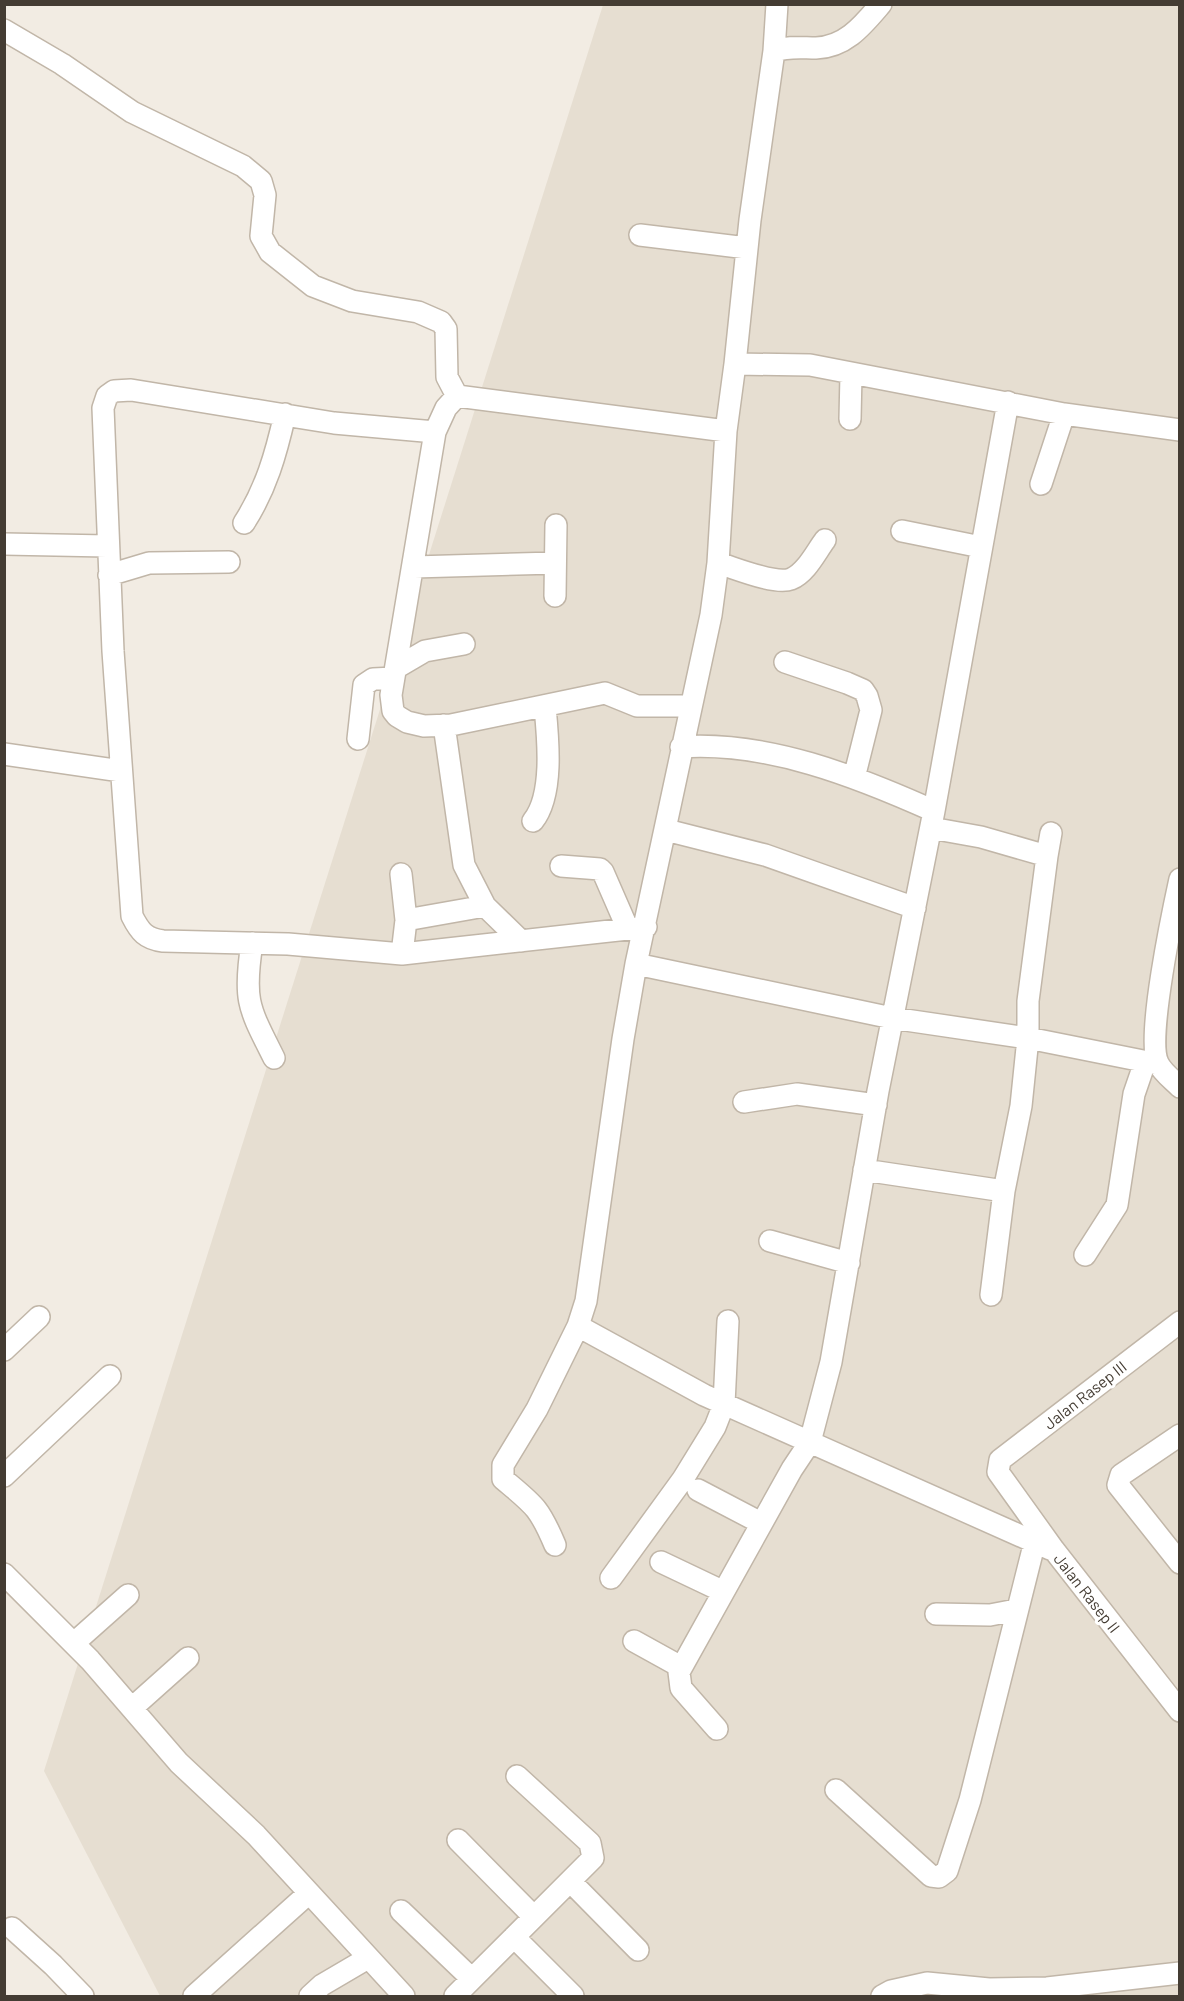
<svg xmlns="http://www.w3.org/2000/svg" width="1184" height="2001" viewBox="0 0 1184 2001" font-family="Barlow,sans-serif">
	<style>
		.residential { fill: #e6ded1 }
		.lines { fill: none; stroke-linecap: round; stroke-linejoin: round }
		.minor-casing { stroke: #c1b6a8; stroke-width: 24 }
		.minor { stroke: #fff; stroke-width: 21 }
		.labels { text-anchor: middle; stroke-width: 6; stroke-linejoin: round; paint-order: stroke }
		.street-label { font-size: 16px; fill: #443c33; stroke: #fff }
	</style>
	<rect width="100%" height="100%" fill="#f2ece3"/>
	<path class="residential" d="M 603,5 L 1179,5 L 1179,1996 L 160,1996 L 44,1771 Z"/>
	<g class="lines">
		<defs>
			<path id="minor" d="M 4,30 L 62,64 L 132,112 L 243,166 L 261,181 L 265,195 L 261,236 L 270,252 L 313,286 L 352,301 L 418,312 L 441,322 L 446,329 L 447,377 L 457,396
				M 774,51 C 788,46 802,48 816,48 C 846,47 863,25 881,4
				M 640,235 L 747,248
				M 735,364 L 750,220 L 774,51 L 777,4
				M 850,419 L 851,374
				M 435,432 L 391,695 L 393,711 L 397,716 L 407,722 L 424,726 L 451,725 L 605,693 L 637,706 L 690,706
				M 1041,484 L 1064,414
				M 244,523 C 266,489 276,454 285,414
				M 902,531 L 981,547
				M 4,544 L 107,546
				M 718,563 C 735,568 775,585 791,579 C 806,573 816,552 825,540
				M 414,567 L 555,563
				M 109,575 L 149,563 L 229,562
				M 555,596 L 556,525
				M 785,662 L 847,683 L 863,690 L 867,696 L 871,710 L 854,778
				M 396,668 L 425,651 L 464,644
				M 444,725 L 464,865 L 485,906
				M 358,739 L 364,685 L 373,679 L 394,678
				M 681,747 C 767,741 856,776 934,811
				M 4,754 L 121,771
				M 533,821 C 554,795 548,738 545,707
				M 931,828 L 981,837 L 1047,856 L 1051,833
				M 666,830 L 765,855 L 915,908
				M 561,866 L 600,869 L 603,872 L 627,927
				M 401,874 L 406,920
				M 1180,879 C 1173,911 1146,1039 1158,1063 C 1162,1072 1173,1080 1180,1087
				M 646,927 L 402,954 L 288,944 L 163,941 C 146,939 140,932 132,916 L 113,651 L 103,408 L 107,396 L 114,391 L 131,390 L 334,423 L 435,432 L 446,408 L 457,396 L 726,431 L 735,364 L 810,365 L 1064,414 L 1180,430
				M 252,943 C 243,1001 249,1008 274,1058
				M 402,954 L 406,920 L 485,906 L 521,941
				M 636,964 L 892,1018 L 1028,1038 L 1158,1064
				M 744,1102 L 797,1094 L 876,1105
				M 864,1170 L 1004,1191
				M 770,1241 L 849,1263
				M 1085,1255 L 1117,1205 L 1134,1094 L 1145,1062
				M 991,1295 L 1004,1191 L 1021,1106 L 1028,1038 L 1028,1001 L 1047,856
				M 1180,1322 L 1000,1460 L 998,1472 L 1054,1550 L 1180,1711
				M 578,1326 L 704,1395 L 1050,1549
				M 4,1350 L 39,1317
				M 1180,1435 L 1121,1475 L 1118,1485 L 1180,1563
				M 4,1476 L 110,1376
				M 698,1490 L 761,1523
				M 555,1545 C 539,1507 534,1505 503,1479 L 503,1465 L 537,1409 L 578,1326 L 586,1301 L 623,1039 L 636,964 L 711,615 L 718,563 L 726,431
				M 661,1562 L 722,1591
				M 4,1574 L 90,1660 L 179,1763 L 256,1835 L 404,1996
				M 611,1578 L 683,1479 L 715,1427 L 724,1404 L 728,1321
				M 936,1614 L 990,1615 L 1016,1610
				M 634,1641 L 681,1667
				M 74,1643 L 128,1595
				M 132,1708 L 188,1658
				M 717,1729 L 681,1688 L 679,1672 L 792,1469 L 810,1442 L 831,1362 L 878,1091 L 934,811 L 1008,402
				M 836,1790 L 931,1876 L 939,1877 L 947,1871 L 970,1800 L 1035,1541
				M 458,1840 L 534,1917
				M 570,1881 L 638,1950
				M 401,1911 L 472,1979
				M 12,1928 L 53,1965 L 83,1996
				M 514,1937 L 573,1996
				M 194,1996 L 309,1893
				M 310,1996 L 322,1985 L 368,1958
				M 455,1996 L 593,1858 L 590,1843 L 517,1776
				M 882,1996 L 891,1991 L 927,1983 L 989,1989 L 1047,1988 L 1180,1973"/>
		</defs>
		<use href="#minor" class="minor-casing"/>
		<use href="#minor" class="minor"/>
	</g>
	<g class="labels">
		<g class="street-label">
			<text transform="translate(1085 1395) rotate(-38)" y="6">Jalan Rasep III</text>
			<text transform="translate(1087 1593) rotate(52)" y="6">Jalan Rasep II</text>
		</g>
	</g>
	<rect width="1184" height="2001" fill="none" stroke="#443c33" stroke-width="12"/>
</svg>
